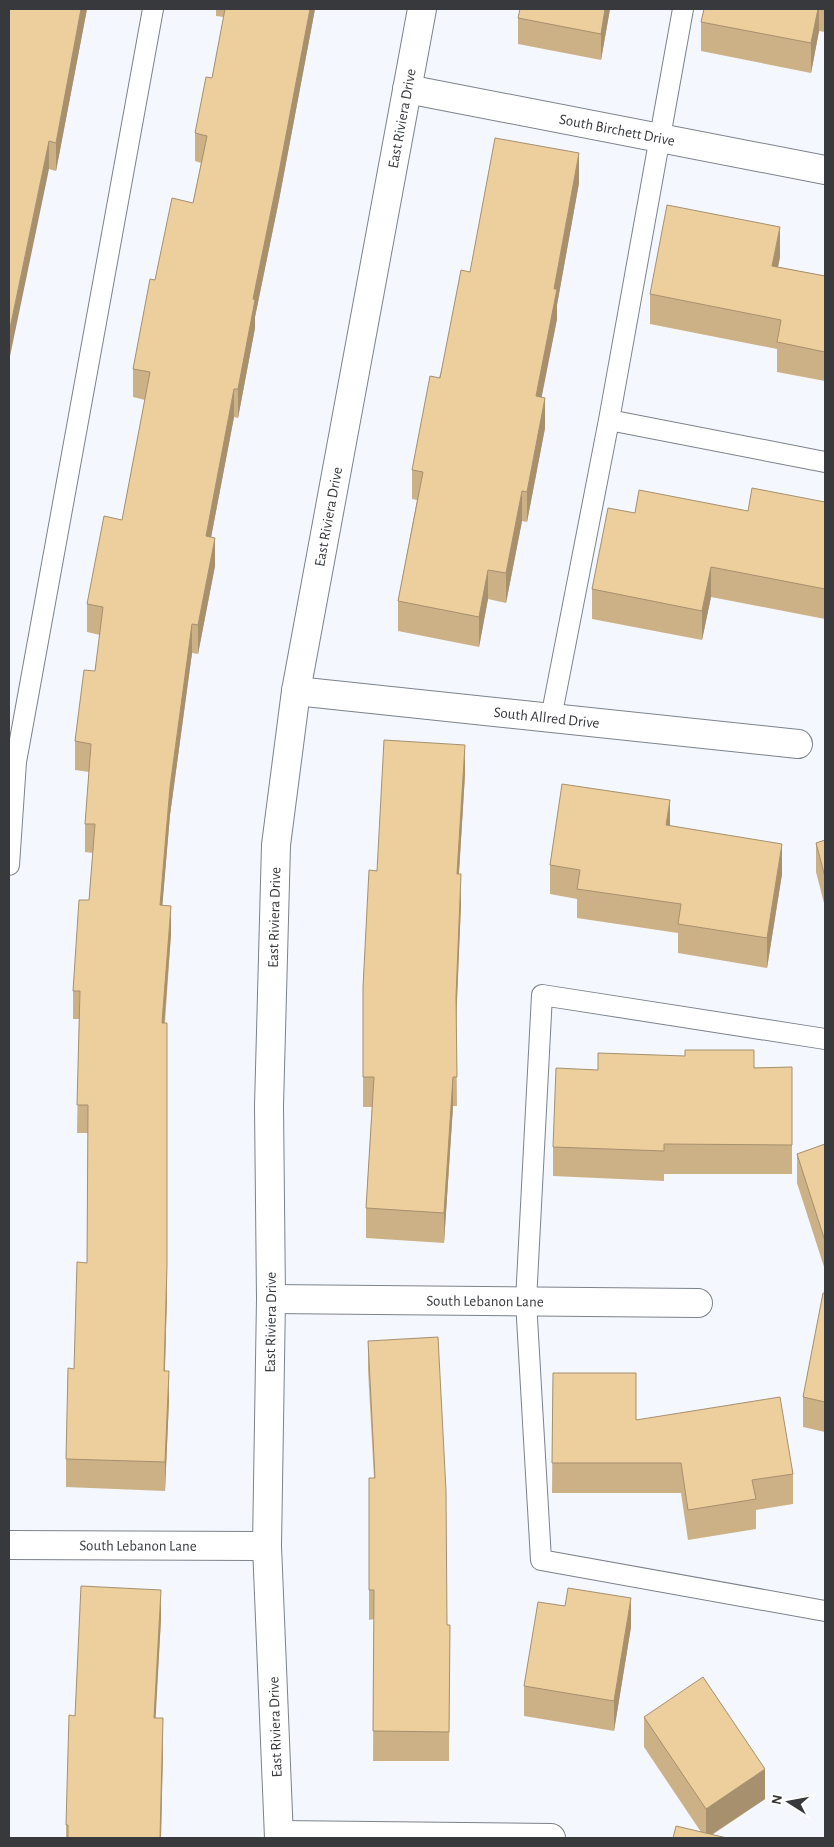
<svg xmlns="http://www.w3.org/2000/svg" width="834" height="1847" viewBox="0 0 834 1847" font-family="'Alegreya Sans',sans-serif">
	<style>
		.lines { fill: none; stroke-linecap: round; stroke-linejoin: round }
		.lane-casing { stroke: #7c828b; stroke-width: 22 }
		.street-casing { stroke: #7c828b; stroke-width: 30 }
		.lane { stroke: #fff; stroke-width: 20 }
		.street { stroke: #fff; stroke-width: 28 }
		.wall { fill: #ccb187 }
		.shaded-wall { fill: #a6906e }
		.building { fill: #edce9d; stroke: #a6906e }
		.labels { text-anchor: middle; stroke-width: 5; stroke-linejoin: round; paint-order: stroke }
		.street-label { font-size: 15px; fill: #37393d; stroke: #fff }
	</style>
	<rect width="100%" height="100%" fill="#f4f7fe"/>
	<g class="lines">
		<defs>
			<path id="lane" d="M 609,420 L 825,462
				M 551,718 L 609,420 L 683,9
				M 9,865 L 16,762 L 153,9
				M 825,1039 L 542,995 L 526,1301 L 541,1560 L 825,1611"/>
			<g id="street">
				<path id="s1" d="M 407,89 L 825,170"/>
				<path id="s2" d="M 296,691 L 798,744"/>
				<path id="s3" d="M 271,1299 L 698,1303"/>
				<path id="s4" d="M 9,1545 L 267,1546"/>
				<path d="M 280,1835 L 551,1838"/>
				<path id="s5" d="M 279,1838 L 267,1546 L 271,1299 L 269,1106 L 276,845 L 296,691 L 422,9"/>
			</g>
		</defs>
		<use href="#lane" class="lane-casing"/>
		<use href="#street" class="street-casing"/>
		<use href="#lane" class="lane"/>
		<use href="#street" class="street"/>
	</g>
	<path class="wall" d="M 9,9 L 87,9 L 56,171 L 49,169 Z
		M 216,9 L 315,9 L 279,200 L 255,317 L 255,328 L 238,418 L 234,417 L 211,537 L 215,566 L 198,654 L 192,653 L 170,815 L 162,905 L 171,934 L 165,1023 L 167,1293 L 165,1371 L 169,1400 L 165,1491 L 66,1487 L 66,1459 L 74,1369 L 87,1263 L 88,1133 L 77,1133 L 79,1019 L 73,1019 L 73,991 L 89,900 L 93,853 L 85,852 L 85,824 L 89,772 L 75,770 L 75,741 L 95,671 L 100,635 L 87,632 L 87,604 L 122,520 L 145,400 L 133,397 L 133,369 L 155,280 L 193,203 L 201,163 L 195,161 L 195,133 L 212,78 L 224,17 L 216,16 Z
		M 610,9 L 601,60 L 518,44 L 518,18 Z
		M 704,9 L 825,9 L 825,32 L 819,31 L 811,73 L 701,51 L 701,22 Z
		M 579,183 L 557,305 L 557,319 L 541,397 L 545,428 L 527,522 L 522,521 L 506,603 L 488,599 L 479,647 L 398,631 L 398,601 L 417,500 L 412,499 L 412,470 L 470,272 Z
		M 780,257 L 778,267 L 825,276 L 825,381 L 777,372 L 777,349 L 650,324 L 650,294 Z
		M 825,502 L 825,619 L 711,597 L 702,640 L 592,619 L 592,589 L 635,513 L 748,511 Z
		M 465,774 L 459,874 L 461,904 L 456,1018 L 457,1106 L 453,1106 L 444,1243 L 366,1238 L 366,1208 L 372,1107 L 363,1107 L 363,987 L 377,871 Z
		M 670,826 L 782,874 L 767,968 L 678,953 L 678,933 L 577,918 L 577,899 L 550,894 L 550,865 Z
		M 825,840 L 825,907 L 816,872 L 816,843 Z
		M 792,1067 L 792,1174 L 664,1174 L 664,1181 L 553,1176 L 553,1147 L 598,1070 Z
		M 825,1144 L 825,1270 L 797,1183 L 797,1154 Z
		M 825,1293 L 825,1432 L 803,1427 L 803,1397 Z
		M 368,1341 L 447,1625 L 450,1625 L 449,1761 L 373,1761 L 374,1619 L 369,1620 L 369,1478 L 374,1478 L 368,1370 Z
		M 553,1373 L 636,1420 L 793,1474 L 793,1504 L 756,1510 L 756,1529 L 688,1540 L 681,1493 L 552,1493 Z
		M 565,1606 L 631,1627 L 614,1731 L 524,1716 L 524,1686 Z
		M 161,1619 L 155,1718 L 163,1748 L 161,1838 L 66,1838 L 66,1825 L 75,1716 Z
		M 644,1717 L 765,1799 L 712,1835 L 701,1832 L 644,1747 Z"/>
	<path class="shaded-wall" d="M 81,9 L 87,9 L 56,171 L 56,143 Z
		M 310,9 L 315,9 L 279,200 L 255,317 L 255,328 L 238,418 L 238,389 L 253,299 Z
		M 605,9 L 610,9 L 601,60 L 601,34 Z
		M 818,9 L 819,9 L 819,31 L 811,73 L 811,43 Z
		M 49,141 L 49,169 L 9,361 L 9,333 Z
		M 579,153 L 579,183 L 557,305 L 557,319 L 536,426 L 536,396 L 554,289 Z
		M 780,227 L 780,257 L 772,296 L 772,266 Z
		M 234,389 L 234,417 L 206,564 L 206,536 Z
		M 545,398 L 545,428 L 527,522 L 527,492 Z
		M 522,491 L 522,521 L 506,603 L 506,573 Z
		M 215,538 L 215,566 L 198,654 L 198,625 Z
		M 711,567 L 711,597 L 702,640 L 702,611 Z
		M 488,570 L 488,599 L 479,647 L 479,617 Z
		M 192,624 L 192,653 L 170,815 L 160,934 L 160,905 L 170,787 Z
		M 465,745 L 465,774 L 457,904 L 457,874 Z
		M 670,800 L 670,830 L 666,825 Z
		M 782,844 L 782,874 L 767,968 L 767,938 Z
		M 461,874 L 461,904 L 456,1026 L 456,997 Z
		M 171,906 L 171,934 L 162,1051 L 162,1023 Z
		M 453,1077 L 453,1106 L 444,1243 L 444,1213 Z
		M 167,1265 L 167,1293 L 164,1399 L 164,1371 Z
		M 169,1371 L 169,1400 L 165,1491 L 165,1462 Z
		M 161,1590 L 161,1619 L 154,1748 L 154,1718 Z
		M 631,1598 L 631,1627 L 614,1731 L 614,1701 Z
		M 163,1718 L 163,1748 L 161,1838 L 160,1838 Z
		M 765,1769 L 765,1799 L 706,1838 L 706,1809 Z"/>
	<path class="building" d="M 9,9 L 81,9 L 56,143 L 49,141 L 9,333 Z
		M 225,9 L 310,9 L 279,172 L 253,299 L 255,300 L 238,389 L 234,389 L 206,536 L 215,538 L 198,625 L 192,624 L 170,787 L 160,905 L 171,906 L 162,1023 L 167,1023 L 167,1265 L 164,1371 L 169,1371 L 165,1462 L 66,1459 L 68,1368 L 74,1369 L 77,1262 L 87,1263 L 88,1105 L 77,1105 L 80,991 L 73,991 L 79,900 L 89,900 L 95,824 L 85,824 L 91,744 L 75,741 L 84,670 L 95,671 L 103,607 L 87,604 L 104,516 L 122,520 L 150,372 L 133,369 L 150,279 L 155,280 L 172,198 L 193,203 L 207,136 L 195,133 L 206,77 L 212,78 Z
		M 520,9 L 605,9 L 601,34 L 518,18 Z
		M 704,9 L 818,9 L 811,43 L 701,22 Z
		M 495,138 L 579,153 L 554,289 L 557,289 L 536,396 L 545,398 L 527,492 L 522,491 L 506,573 L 488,570 L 479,617 L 398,601 L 423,472 L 412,470 L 430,376 L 440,378 L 461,270 L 470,272 Z
		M 667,205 L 780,227 L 772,266 L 825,276 L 825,352 L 777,342 L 781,320 L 650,294 Z
		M 752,488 L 825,502 L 825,589 L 711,567 L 702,611 L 592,589 L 608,508 L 635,513 L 639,490 L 748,511 Z
		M 384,740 L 465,745 L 457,874 L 461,874 L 456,997 L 457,1077 L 453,1077 L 444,1213 L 366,1208 L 374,1077 L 363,1077 L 363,987 L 369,870 L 377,871 Z
		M 562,784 L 670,800 L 666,825 L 782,844 L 767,938 L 678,924 L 681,904 L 577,889 L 580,870 L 550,865 Z
		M 825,840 L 825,877 L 816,843 Z
		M 685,1050 L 754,1050 L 754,1068 L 792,1067 L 792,1145 L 664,1144 L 664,1151 L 553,1147 L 556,1068 L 598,1070 L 598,1053 L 685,1056 Z
		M 825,1144 L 825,1241 L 797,1154 Z
		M 823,1293 L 825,1293 L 825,1402 L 803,1397 Z
		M 438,1337 L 446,1491 L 447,1625 L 450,1625 L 449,1732 L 373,1731 L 374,1590 L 369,1590 L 369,1478 L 375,1478 L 368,1341 Z
		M 553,1373 L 636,1373 L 636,1420 L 780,1397 L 793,1474 L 752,1480 L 756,1499 L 688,1510 L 681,1463 L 552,1463 Z
		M 81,1586 L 161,1590 L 154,1718 L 163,1718 L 160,1838 L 68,1838 L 68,1825 L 66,1825 L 69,1715 L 75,1716 Z
		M 568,1588 L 631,1598 L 614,1701 L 524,1686 L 538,1602 L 565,1606 Z
		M 703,1677 L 765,1769 L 706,1809 L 644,1717 Z
		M 676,1826 L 727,1838 L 673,1838 Z"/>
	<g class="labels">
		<g class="street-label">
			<text dy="5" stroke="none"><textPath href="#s5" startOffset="1731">East Riviera Drive</textPath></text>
			<text dy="5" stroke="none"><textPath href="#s1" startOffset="214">South Birchett Drive</textPath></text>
			<text dy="5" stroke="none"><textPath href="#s5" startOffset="1326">East Riviera Drive</textPath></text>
			<text dy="5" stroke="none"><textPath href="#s2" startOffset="252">South Allred Drive</textPath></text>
			<text dy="5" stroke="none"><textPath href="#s5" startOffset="921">East Riviera Drive</textPath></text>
			<text dy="5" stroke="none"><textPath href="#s3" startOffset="214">South Lebanon Lane</textPath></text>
			<text dy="5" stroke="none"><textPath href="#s5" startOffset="516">East Riviera Drive</textPath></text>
			<text dy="5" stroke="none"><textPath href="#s4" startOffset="129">South Lebanon Lane</textPath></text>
			<text transform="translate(275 1727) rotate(-92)" y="5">East Riviera Drive</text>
		</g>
	</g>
	<rect width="834" height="1847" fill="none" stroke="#37393d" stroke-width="20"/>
	<g transform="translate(789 1802) rotate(281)" stroke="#ffffff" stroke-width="4" paint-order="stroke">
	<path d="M0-4L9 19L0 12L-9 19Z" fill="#37393d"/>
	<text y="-8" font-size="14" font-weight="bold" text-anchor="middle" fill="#37393d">N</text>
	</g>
</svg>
